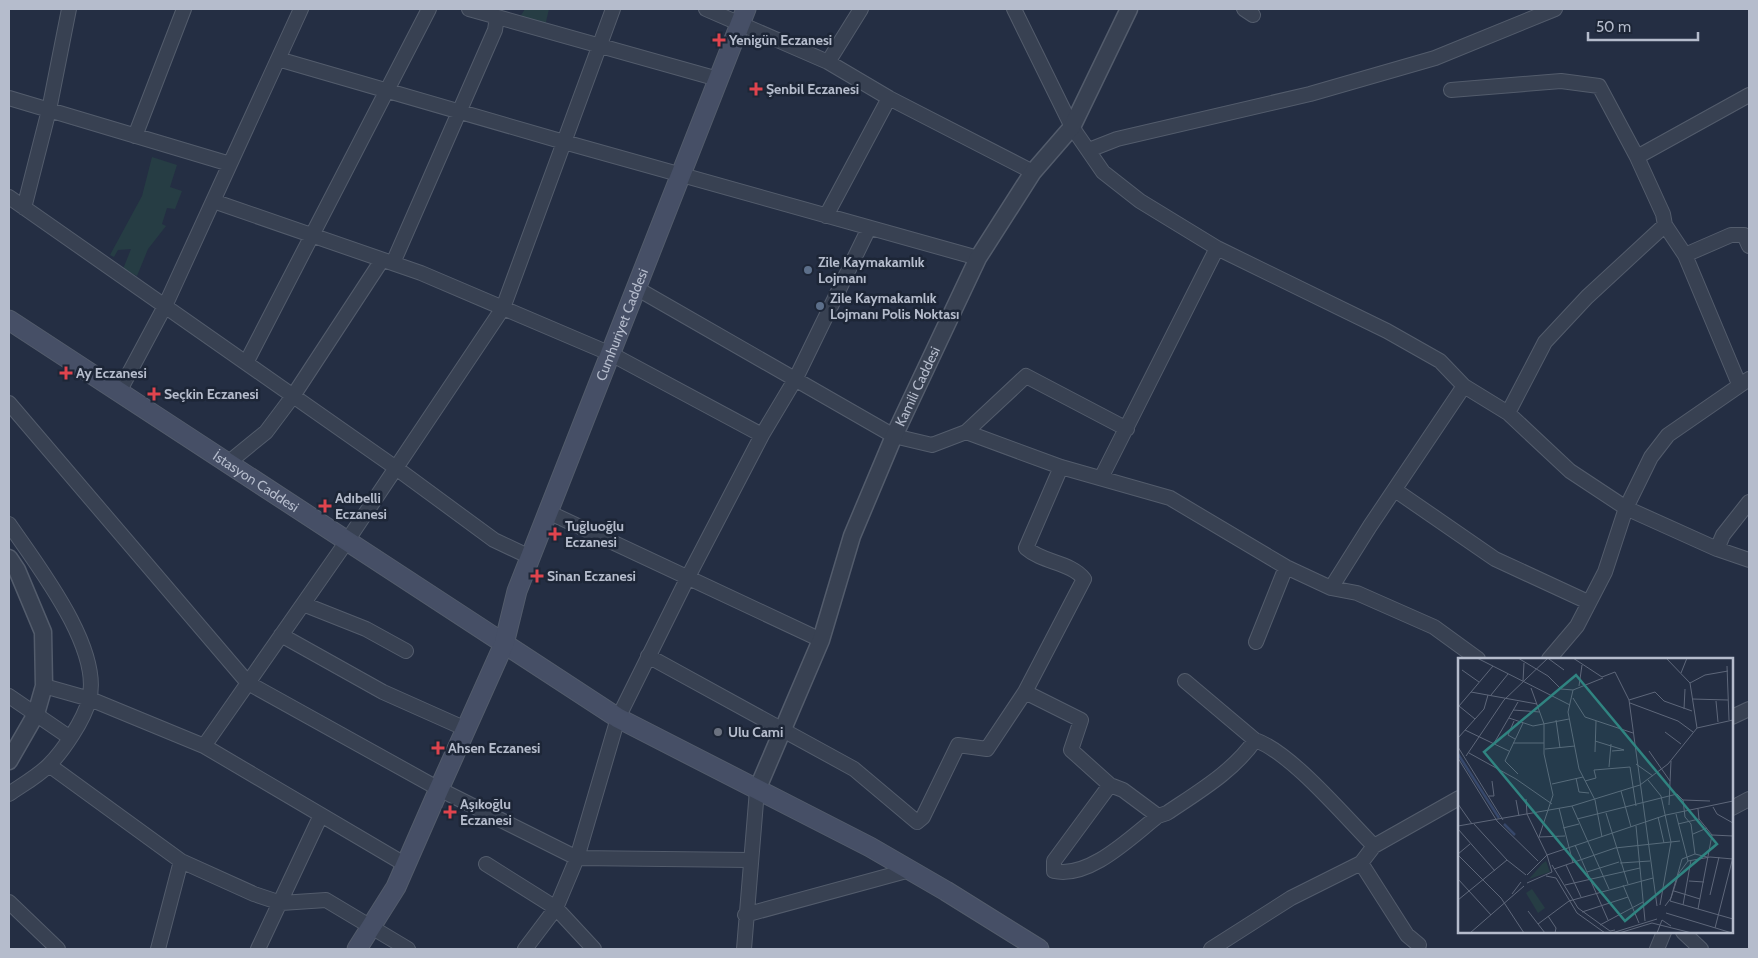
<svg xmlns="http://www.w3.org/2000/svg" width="1758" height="958" viewBox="0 0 1758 958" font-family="Cabin,sans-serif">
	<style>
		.green { fill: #263d44 }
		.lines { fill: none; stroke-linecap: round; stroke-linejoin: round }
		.minor-casing { stroke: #535c6c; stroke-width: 16 }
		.tertiary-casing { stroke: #535c6c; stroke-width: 19 }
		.secondary-casing { stroke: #535c6c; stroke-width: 21 }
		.minor { stroke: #384152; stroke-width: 14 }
		.tertiary { stroke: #384152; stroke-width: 16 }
		.secondary { stroke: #464f66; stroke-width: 19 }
		.health-dot { fill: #e0444e; stroke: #1d2637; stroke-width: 2 }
		.service-dot { fill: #5c6f8a; stroke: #1d2637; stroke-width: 2 }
		.worship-dot { fill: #6b7280; stroke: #1d2637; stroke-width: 2 }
		.labels { text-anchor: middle; stroke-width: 5; stroke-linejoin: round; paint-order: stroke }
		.poi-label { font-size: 14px; font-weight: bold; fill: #b5bccc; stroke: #1d2637; text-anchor: start }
		.street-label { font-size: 14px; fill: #b5bccc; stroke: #1d2637 }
		.inset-river { fill: none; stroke: #37486b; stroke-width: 2.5 }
		.inset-road { fill: none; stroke: #5e677a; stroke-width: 1 }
		.view { fill: #308481; fill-opacity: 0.15; stroke: #308481; stroke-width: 2.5 }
		.inset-edge { fill: none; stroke: #b5bccc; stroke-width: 2.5 }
	</style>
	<rect width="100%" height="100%" fill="#242e43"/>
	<path class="green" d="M 525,9 L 549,9 L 545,26 L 518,20 Z
		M 152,157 L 177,165 L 170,187 L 182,191 L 175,209 L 167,208 L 162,224 L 166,226 L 148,249 L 137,276 L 123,269 L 131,249 L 118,250 L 114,257 L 110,255 L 142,196 Z"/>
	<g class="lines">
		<defs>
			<path id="minor" d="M 469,9 L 718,79
				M 706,9 L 828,62 L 889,98 L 1033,172
				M 1014,9 L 1072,127 L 1103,172 L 1140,201 L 1217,248 L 1387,331 L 1440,361 L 1464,386 L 1508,413 L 1570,471 L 1626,508 L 1717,549 L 1749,560
				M 1244,9 L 1253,15
				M 278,59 L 564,142 L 978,258
				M 828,62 L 861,9
				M 1451,90 L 1561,81 L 1599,86 L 1637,157 L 1663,214 L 1665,225 L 1685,255 L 1739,384
				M 9,98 L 230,164
				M 135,136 L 184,9
				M 1089,150 L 1117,139 L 1310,94 L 1435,58 L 1555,9
				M 1637,157 L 1749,95
				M 9,197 L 396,468 L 494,540 L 530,557
				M 213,201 L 421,273 L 611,354 L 762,435
				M 24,208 L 49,110 L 69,9
				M 826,216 L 889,98
				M 1685,255 L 1731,235 L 1744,235 L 1749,246
				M 393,263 L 495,30 L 497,17
				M 636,288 L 894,436 L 932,445 L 966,432 L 1061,467 L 1170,498 L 1286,567 L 1331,588 L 1357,593 L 1434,627 L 1478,659
				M 246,363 L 429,9
				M 119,392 L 165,306 L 301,9
				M 9,403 L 248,683 L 439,789 L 577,858 L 750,860
				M 1508,413 L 1545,342 L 1587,297 L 1665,225
				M 966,432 L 1026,376 L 1127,429
				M 228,463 L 266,432 L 293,396 L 382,260
				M 1101,478 L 1217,248
				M 1395,490 L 1495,559 L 1588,602
				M 548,512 L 821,640
				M 9,524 C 37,565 103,649 89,700 C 84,720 63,751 49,765 C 38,776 22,785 9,794
				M 1717,549 L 1723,535 L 1749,502
				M 1331,588 L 1370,526 L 1464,386
				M 303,604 L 366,629 L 406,651
				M 281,635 L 383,692 L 466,729
				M 1256,642 L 1286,567
				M 648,656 L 854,769 L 917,822 L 923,817 L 958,745 L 987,749 L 1025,692 L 1084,579 C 1071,562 1043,563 1026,548 L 1061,467
				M 1549,659 L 1577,626 L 1605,572 L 1626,508 L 1651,457 L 1668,435 L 1749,379
				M 1185,681 L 1255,740 C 1291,752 1346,818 1374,846
				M 44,686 L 90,699 L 204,746 L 406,865
				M 1025,692 L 1081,720 L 1071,750 L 1110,785 L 1123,790 L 1158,816
				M 9,696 L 69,737
				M 1732,717 L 1749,709
				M 204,746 L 347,541 L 503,308 L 613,9
				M 49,765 L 181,861 L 254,894 L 281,903 L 326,900 L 408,949
				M 1110,785 L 1054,861 L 1054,871 C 1090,879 1132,836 1158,816 L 1167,813 C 1198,792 1234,771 1255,740
				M 1732,808 L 1749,799
				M 1361,863 L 1407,935 L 1419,945
				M 486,864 L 556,908 L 594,949
				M 9,902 L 58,949
				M 745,915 L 910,870
				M 1683,932 L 1701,949
				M 158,949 L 181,861
				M 258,949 L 321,815
				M 525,949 L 556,908 L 577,858 L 618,718 L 688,577 L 762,435 L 796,378 L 869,228
				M 744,949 L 757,790
				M 1211,949 L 1291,898 L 1361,863 L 1374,846 L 1459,798
				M 1657,949 L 1664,932"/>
			<g id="tertiary">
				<path d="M 9,558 L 17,570 L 43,632 L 44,686 L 36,714 L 9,761"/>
				<path id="s1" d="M 757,790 L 821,640 L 852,536 L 894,436 L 978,258 L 1033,172 L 1072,127 L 1129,9"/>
			</g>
			<g id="secondary">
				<path id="s2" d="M 9,320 L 618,718 L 870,847 L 946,891 L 1039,949"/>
				<path id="s3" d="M 357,949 L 396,887 L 439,789 L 504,644 L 517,591 L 746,9"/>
			</g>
		</defs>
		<use href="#minor" class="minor-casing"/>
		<use href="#tertiary" class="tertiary-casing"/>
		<use href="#secondary" class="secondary-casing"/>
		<use href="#minor" class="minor"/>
		<use href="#tertiary" class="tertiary"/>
		<use href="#secondary" class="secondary"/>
	</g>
	<g class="health-dot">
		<path d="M716.5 32.5h5v5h5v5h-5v5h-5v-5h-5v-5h5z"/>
		<path d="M753.5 81.5h5v5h5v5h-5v5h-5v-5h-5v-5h5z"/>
		<path d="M63.5 365.5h5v5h5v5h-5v5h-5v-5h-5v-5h5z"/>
		<path d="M151.5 386.5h5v5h5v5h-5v5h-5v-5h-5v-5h5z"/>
		<path d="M322.5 498.5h5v5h5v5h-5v5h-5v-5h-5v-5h5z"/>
		<path d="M552.5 526.5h5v5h5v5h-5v5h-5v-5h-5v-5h5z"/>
		<path d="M534.5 568.5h5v5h5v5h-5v5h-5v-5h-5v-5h5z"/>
		<path d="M435.5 740.5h5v5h5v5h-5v5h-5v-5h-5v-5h5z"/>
		<path d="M447.5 804.5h5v5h5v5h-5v5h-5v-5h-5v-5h5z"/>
	</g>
	<g class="service-dot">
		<circle cx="808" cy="270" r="5"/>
		<circle cx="820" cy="306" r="5"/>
	</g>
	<circle class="worship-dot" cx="718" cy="732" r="5"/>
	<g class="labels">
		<g class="poi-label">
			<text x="729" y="45">Yenigün Eczanesi</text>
			<text x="766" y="94">Şenbil Eczanesi</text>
			<text x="818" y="267">Zile Kaymakamlık<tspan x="818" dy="16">Lojmanı</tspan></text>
			<text x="830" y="303">Zile Kaymakamlık<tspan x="830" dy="16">Lojmanı Polis Noktası</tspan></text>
			<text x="76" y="378">Ay Eczanesi</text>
			<text x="164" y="399">Seçkin Eczanesi</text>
			<text x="335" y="503">Adıbelli<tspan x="335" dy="16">Eczanesi</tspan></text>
			<text x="565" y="531">Tuğluoğlu<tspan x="565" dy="16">Eczanesi</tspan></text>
			<text x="547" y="581">Sinan Eczanesi</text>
			<text x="728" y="737">Ulu Cami</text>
			<text x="448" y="753">Ahsen Eczanesi</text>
			<text x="460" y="809">Aşıkoğlu<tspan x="460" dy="16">Eczanesi</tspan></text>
		</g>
		<g class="street-label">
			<text dy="5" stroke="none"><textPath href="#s3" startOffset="680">Cumhuriyet Caddesi</textPath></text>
			<text dy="5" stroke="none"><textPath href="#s1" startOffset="435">Kamili Caddesi</textPath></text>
			<text dy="5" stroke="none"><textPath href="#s2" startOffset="295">İstasyon Caddesi</textPath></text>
		</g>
	</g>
	<g transform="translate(1458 658)">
		<rect width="275" height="275" fill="#242e43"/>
		<path d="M 88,203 L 92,214 L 71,221 L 84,206 ZM 74,231 L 87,250 L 80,255 L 68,235 Z" fill="#263d44"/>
		<path class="inset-river" d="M 0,96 L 41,160M 46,166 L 57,177"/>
		<path class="inset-road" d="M 19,0 L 112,47M 60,0 L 90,18 L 103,31 L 115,32M 115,0 L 144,19 L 157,14 L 171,42 L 199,248M 208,0 L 232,25 L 239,70M 91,1 L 106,12M 35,8 L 13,34 L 79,46M 269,8 L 271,62M 4,12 L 21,24M 223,15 L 229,0M 65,23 L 66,5M 232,25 L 247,17 L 270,13M 121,28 L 124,7M 73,30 L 86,66 L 86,96 L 95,137 L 81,179M 33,37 L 50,16M 115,40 L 127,59 L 175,75M 234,41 L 270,42M 171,42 L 197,34 L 206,43 L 234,53M 258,43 L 260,64M 172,45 L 220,63 L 235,74M 1,48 L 17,61M 1,48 L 13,34M 226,51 L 227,31M 55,52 L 82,54M 51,60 L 75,68 L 111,61M 98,62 L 102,90M 56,63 L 50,77 L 57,81M 7,72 L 51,93M 207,74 L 223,86M 0,80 L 26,51 L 30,37M 137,83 L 166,92 L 154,93M 55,85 L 86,85M 35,87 L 60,44M 0,89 L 45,162M 87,91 L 117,88M 191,93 L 212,123M 137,94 L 138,63M 11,95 L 58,121 L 94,146M 8,98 L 46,42 L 90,0M 0,100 L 39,163 L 80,203M 178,106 L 195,118M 151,109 L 153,86M 60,116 L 47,103 L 65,65M 118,120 L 121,134 L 131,135M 190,122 L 203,138 L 213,184 L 202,247M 127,123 L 138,120 L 136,112 L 172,109 L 178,148M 94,126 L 125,119M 163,133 L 173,169M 31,138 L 36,138 L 34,123M 68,141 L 69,156 L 89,197M 58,142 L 61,158M 225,142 L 252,143M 0,146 L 14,166M 211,147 L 213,103M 114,148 L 151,231M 255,149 L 259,156 L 275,165M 101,150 L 115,205M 240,151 L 241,161 L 254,177 L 275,178M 148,155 L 170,226M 218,156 L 230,203M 200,159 L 206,185M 119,161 L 219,136 L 225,142 L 227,159 L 233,166 L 237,196M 16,166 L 49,202 L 68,217M 220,166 L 241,161M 0,168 L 114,148 L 182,127 L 210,106 L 239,70 L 275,62M 178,168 L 187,263M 105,170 L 121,166M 0,171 L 37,213M 235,176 L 249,170M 81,179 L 107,178M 144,179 L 137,142 L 121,111 L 110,54 L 115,32 L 145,20M 117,187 L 150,262M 0,196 L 12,186M 0,197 L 43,240 L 66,275M 249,199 L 237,196 L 224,201 L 212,243 L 275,261M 162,205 L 192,203M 94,207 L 120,250 L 152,273 L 157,272M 108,207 L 123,239M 96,211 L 157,190 L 222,183M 129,214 L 161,204M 69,217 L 89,197 L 208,157 L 275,143M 88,218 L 98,220 L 119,255 L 147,275M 0,221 L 33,257M 231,223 L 246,224M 69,225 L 94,214 L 89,197M 107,227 L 182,210M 165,227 L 181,265M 216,233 L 242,241M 54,236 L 63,224M 252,237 L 261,199M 0,242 L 49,202M 225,247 L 233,202M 207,248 L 213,240 L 221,215 L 230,203 L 252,199 L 275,201M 240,251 L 254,177M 70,253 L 87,275M 124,254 L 170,239M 208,255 L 274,275M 90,258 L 98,270 L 97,275M 80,266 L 111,243 L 195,220M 142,267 L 185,244M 257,270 L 275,199M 12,275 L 66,228M 154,275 L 199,261M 161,275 L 194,265 L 234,275M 199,275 L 204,262 L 213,268"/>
		<path class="view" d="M 118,17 L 259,186 L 167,263 L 26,94 Z"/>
		<rect width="275" height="275" class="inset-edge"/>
	</g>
	<rect width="1758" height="958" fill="none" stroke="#b5bccc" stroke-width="20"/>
	<path d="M1588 32v8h110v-8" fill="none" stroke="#b5bccc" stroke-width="2.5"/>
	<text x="1596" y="32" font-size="15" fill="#b5bccc" stroke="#1d2637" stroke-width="4" paint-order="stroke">50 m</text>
</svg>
